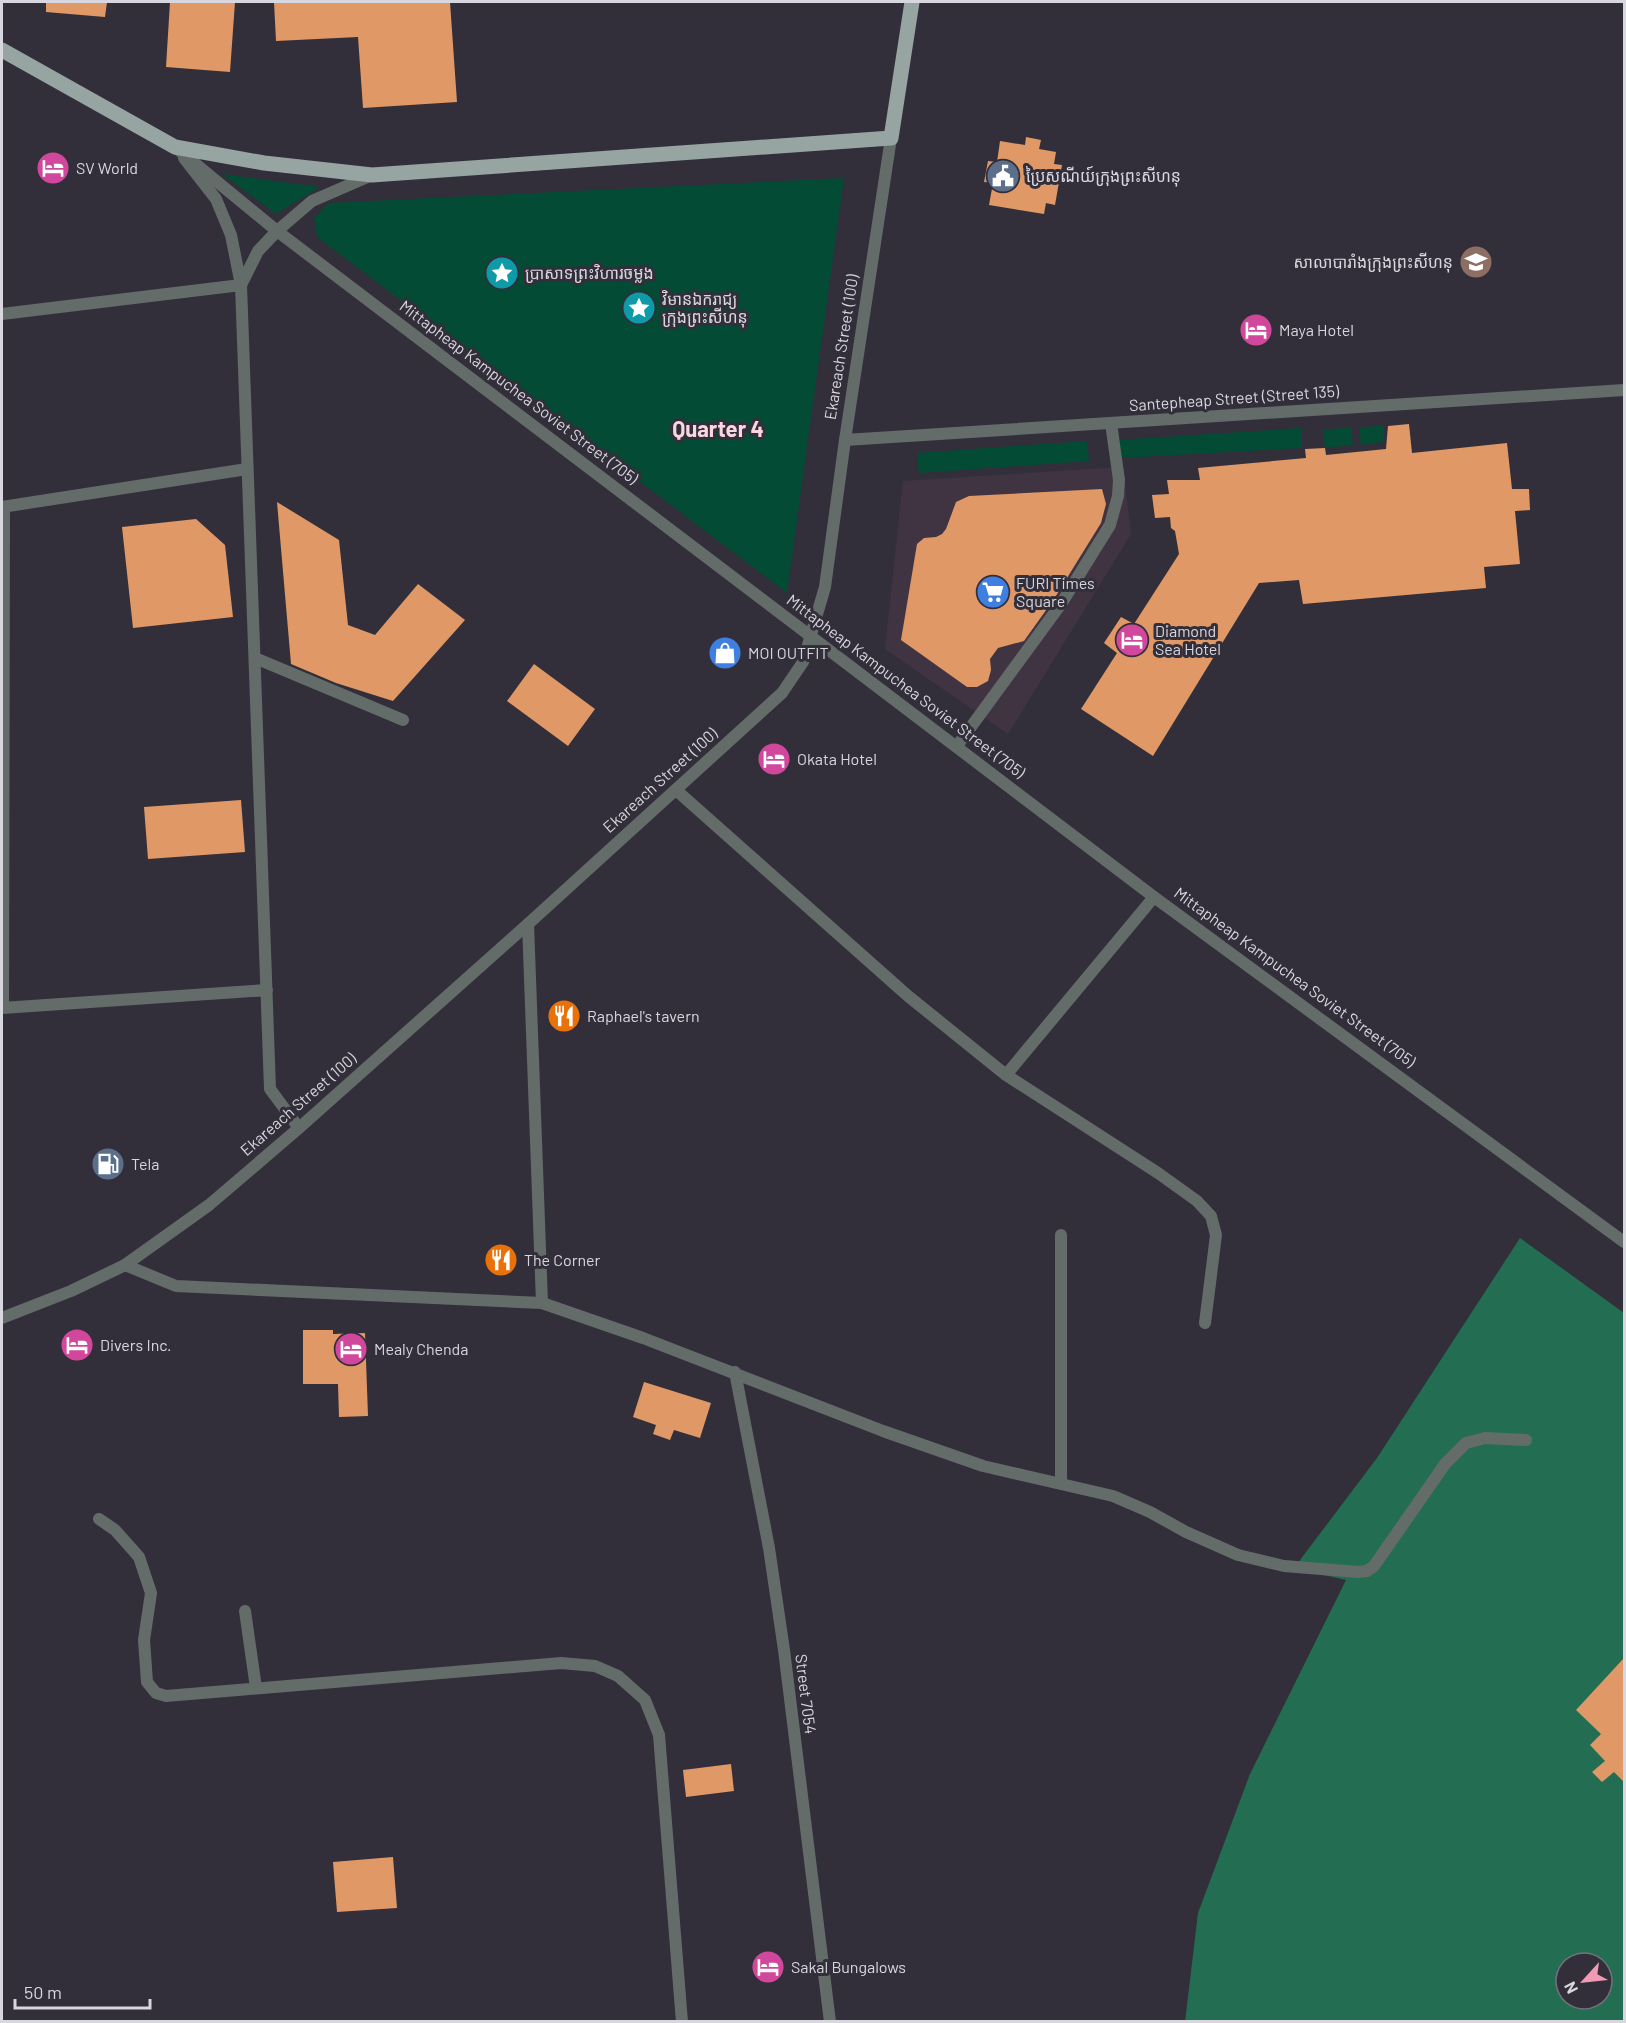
<svg xmlns="http://www.w3.org/2000/svg" width="1626" height="2023" viewBox="0 0 1626 2023" font-family="Barlow,'Noto Sans Khmer',sans-serif">
	<style>
		.commercial { fill: #403443 }
		.green { fill: #044b35 }
		.forest { fill: #236e52; fill-rule: evenodd }
		.building { fill: #e09966 }
		.lines { fill: none; stroke-linecap: round; stroke-linejoin: round }
		.minor { stroke: #646c69; stroke-width: 12 }
		.tertiary { stroke: #646c69; stroke-width: 12 }
		.primary { stroke: #96a5a1; stroke-width: 15 }
		.labels { text-anchor: middle; stroke-width: 6; stroke-linejoin: round; paint-order: stroke }
		.poi-label { font-size: 16px; fill: #d8d6de; stroke: #322f3b; text-anchor: start }
		.street-label { font-size: 16px; fill: #d8d6de; stroke: #322f3b }
		.district-label { font-size: 22px; font-weight: bold; fill: #fad7e0; stroke: #322f3b }
	</style>
	<rect width="100%" height="100%" fill="#322f3b"/>
	<path class="commercial" d="M 1123,467 L 1131,534 L 1008,734 L 885,649 L 903,481 Z"/>
	<path class="green" d="M 222,174 L 320,187 L 276,214 Z
		M 844,178 L 787,593 L 317,237 L 314,218 L 329,203 Z
		M 1384,425 L 1384,442 L 1361,445 L 1359,428 Z
		M 1351,427 L 1353,445 L 1325,448 L 1323,430 Z
		M 1302,428 L 1302,448 L 1121,458 L 1119,440 Z
		M 1087,441 L 1089,461 L 919,473 L 917,453 Z"/>
	<path class="forest" d="M 1520,1238 L 1624,1313 L 1624,2021 L 1185,2022 L 1198,1913 L 1250,1774 L 1346,1580 L 1294,1568 L 1377,1458 ZM 1566,1963 L 1602,1963 L 1602,1999 L 1566,1999 Z"/>
	<path class="building" d="M 46,2 L 107,2 L 105,17 L 46,12 Z
		M 170,2 L 235,2 L 230,72 L 166,67 Z
		M 274,2 L 450,2 L 457,102 L 363,108 L 358,37 L 276,41 Z
		M 1026,137 L 1041,140 L 1039,149 L 1056,152 L 1054,164 L 1062,165 L 1055,205 L 1046,203 L 1044,214 L 989,205 L 993,183 L 984,182 L 988,161 L 997,162 L 1000,141 L 1025,145 Z
		M 1409,424 L 1412,453 L 1507,443 L 1512,489 L 1529,489 L 1530,510 L 1515,511 L 1520,564 L 1484,567 L 1486,588 L 1303,604 L 1299,580 L 1259,583 L 1153,756 L 1081,709 L 1117,653 L 1104,643 L 1121,617 L 1134,624 L 1179,554 L 1175,531 L 1171,528 L 1170,517 L 1155,518 L 1152,495 L 1169,494 L 1167,480 L 1200,480 L 1198,468 L 1306,458 L 1305,449 L 1325,448 L 1326,455 L 1386,449 L 1388,426 Z
		M 1102,489 L 1106,504 L 1101,523 L 1054,599 L 1024,641 L 998,648 L 990,659 L 991,670 L 988,681 L 977,687 L 967,687 L 901,640 L 917,544 L 924,538 L 936,537 L 942,534 L 946,529 L 956,502 L 969,496 Z
		M 277,502 L 339,540 L 348,625 L 375,635 L 418,584 L 465,620 L 393,701 L 336,683 L 291,664 Z
		M 196,519 L 225,545 L 233,617 L 133,628 L 122,527 Z
		M 534,664 L 595,709 L 568,746 L 507,701 Z
		M 241,800 L 245,852 L 148,859 L 144,807 Z
		M 303,1330 L 333,1330 L 333,1334 L 365,1333 L 368,1416 L 339,1417 L 338,1384 L 303,1384 Z
		M 644,1382 L 711,1403 L 700,1438 L 674,1430 L 670,1440 L 653,1434 L 656,1425 L 633,1417 Z
		M 1624,1658 L 1624,1782 L 1614,1772 L 1602,1782 L 1592,1772 L 1605,1761 L 1590,1745 L 1601,1734 L 1576,1710 Z
		M 731,1764 L 734,1791 L 686,1797 L 683,1770 Z
		M 393,1857 L 397,1908 L 337,1912 L 333,1862 Z"/>
	<g class="lines">
		<path class="minor" d="M 184,158 L 216,199 L 231,235 L 241,285 L 270,1089 L 299,1128
			M 2,314 L 241,285 L 258,251 L 277,231 L 312,201 L 372,175
			M 845,440 L 1624,390
			M 2,507 L 247,469
			M 255,658 L 403,720
			M 957,746 L 1061,604 L 1110,525 L 1118,496 L 1119,480 L 1111,423
			M 676,790 L 908,996 L 1006,1075 L 1158,1173 L 1197,1201 L 1211,1216 L 1216,1235 L 1205,1323
			M 528,924 L 542,1303
			M 2,1008 L 267,990
			M 3,1008 L 4,507
			M 1006,1075 L 1154,897
			M 125,1265 L 176,1286 L 542,1303 L 643,1338 L 883,1431 L 983,1466 L 1113,1496 L 1150,1512 L 1186,1532 L 1238,1555 L 1284,1566 L 1358,1572 L 1367,1571 L 1374,1566 L 1445,1464 L 1466,1443 L 1485,1438 L 1526,1440
			M 735,1372 L 769,1548 L 784,1650 L 830,2022
			M 1061,1484 L 1061,1235
			M 99,1519 L 115,1530 L 139,1557 L 151,1593 L 144,1640 L 147,1682 L 156,1693 L 166,1696 L 561,1663 L 595,1666 L 618,1676 L 645,1700 L 659,1735 L 682,2022
			M 245,1611 L 256,1688"/>
		<path class="tertiary" d="M 175,147 L 277,231 L 1154,897 L 1624,1242
			M 2,1318 L 71,1291 L 125,1265 L 209,1205 L 299,1128 L 528,924 L 782,693 L 803,662 L 825,587 L 845,440 L 891,138"/>
		<path class="primary" d="M 2,50 L 175,147 L 264,163 L 372,175 L 891,138 L 912,2"/>
	</g>
	<defs>
		<symbol id="hotel-disc" viewBox="-11 -11 22 22"><circle r="9.5" fill="#d1479c" stroke="#322f3b"/><path d="M-6-4.5h1.5V1H6V5H4.5V3h-9V5H-6ZM-4 0a1.8 1.8 0 1 1 3.6 0ZM.5 0V-2.5h3Q6-2.5 6 0Z" fill="#fff"/></symbol>
		<symbol id="civic-disc" viewBox="-11 -11 22 22"><circle r="9.5" fill="#5c6f8a" stroke="#322f3b"/><path d="M-.6-6.5H3V-4.5H.6V-3L4-1V1h2V6H-6V1h2V-1L-.6-3ZM-1.2 2.5V6h2.4V2.5Z" fill="#fff"/></symbol>
		<symbol id="school-disc" viewBox="-11 -11 22 22"><circle r="9.5" fill="#8d6e63" stroke="#322f3b"/><path d="M0-5L7-2L0 1L-7-2ZM-4 1L0 2.5L4 1V4Q0 6-4 4Z" fill="#fff"/></symbol>
		<symbol id="sight-disc" viewBox="-11 -11 22 22"><circle r="9.5" fill="#0f9aa8" stroke="#322f3b"/><path d="M0-6L1.8-2.2L6-1.7L2.9 1.2L3.7 5.4L0 3.3L-3.7 5.4L-2.9 1.2L-6-1.7L-1.8-2.2Z" fill="#fff"/></symbol>
		<symbol id="supermarket-disc" viewBox="-11 -11 22 22"><circle r="9.5" fill="#3f7fe0" stroke="#322f3b"/><path d="M-6-5.5h2.5l.6 2H6L4.5 2H-2.5L-4.4-4H-6ZM-1.5 3.2a1.3 1.3 0 1 0 .1 0ZM3 3.2a1.3 1.3 0 1 0 .1 0Z" fill="#fff"/></symbol>
		<symbol id="shop-disc" viewBox="-11 -11 22 22"><circle r="9.5" fill="#3f7fe0" stroke="#322f3b"/><path d="M-5-2.5h2.3a2.7 3.5 0 0 1 5.4 0H5L5.5 6h-11ZM-1.5-2.5h3a1.5 2.3 0 0 0-3 0Z" fill="#fff"/></symbol>
		<symbol id="restaurant-disc" viewBox="-11 -11 22 22"><circle r="9.5" fill="#e8710a" stroke="#322f3b"/><path d="M-5-6h1v4h1v-4h1v4h1v-4h1v5L-1.5 .5V6h-2V.5L-5-1ZM5-6V6H3V1.5H1.5Q1.5-4 5-6Z" fill="#fff"/></symbol>
		<symbol id="fuel-disc" viewBox="-11 -11 22 22"><circle r="9.5" fill="#5c6f8a" stroke="#322f3b"/><path d="M-5.5-6h7V0h2V4h1.3V-2.5L3-4.5l.8-.8L6-3V5H2.5V1h-1V6h-7ZM-4.2-4.7v3.2H.2V-4.7Z" fill="#fff"/></symbol>
	</defs>
	<g fill-rule="evenodd">
		<use href="#hotel-disc" x="34" y="149" width="38" height="38"/>
		<use href="#civic-disc" x="984" y="157" width="38" height="38"/>
		<use href="#school-disc" x="1457" y="243" width="38" height="38"/>
		<use href="#sight-disc" x="483" y="254" width="38" height="38"/>
		<use href="#sight-disc" x="620" y="289" width="38" height="38"/>
		<use href="#hotel-disc" x="1237" y="311" width="38" height="38"/>
		<use href="#supermarket-disc" x="974" y="573" width="38" height="38"/>
		<use href="#hotel-disc" x="1113" y="621" width="38" height="38"/>
		<use href="#shop-disc" x="706" y="634" width="38" height="38"/>
		<use href="#hotel-disc" x="755" y="740" width="38" height="38"/>
		<use href="#restaurant-disc" x="545" y="997" width="38" height="38"/>
		<use href="#fuel-disc" x="89" y="1145" width="38" height="38"/>
		<use href="#restaurant-disc" x="482" y="1241" width="38" height="38"/>
		<use href="#hotel-disc" x="58" y="1326" width="38" height="38"/>
		<use href="#hotel-disc" x="332" y="1330" width="38" height="38"/>
		<use href="#hotel-disc" x="749" y="1948" width="38" height="38"/>
	</g>
	<g class="labels">
		<g class="poi-label">
			<text x="76" y="174">SV World</text>
			<text x="1026" y="182">ប្រៃសណីយ៍ក្រុងព្រះសីហនុ</text>
			<text x="1453" y="268" text-anchor="end">សាលាបារាំងក្រុងព្រះសីហនុ</text>
			<text x="525" y="279">ប្រាសាទព្រះវិហារចម្លង</text>
			<text x="662" y="305">វិមានឯករាជ្យ<tspan x="662" dy="18">ក្រុងព្រះសីហនុ</tspan></text>
			<text x="1279" y="336">Maya Hotel</text>
			<text x="1016" y="589">FURI Times<tspan x="1016" dy="18">Square</tspan></text>
			<text x="1155" y="637">Diamond<tspan x="1155" dy="18">Sea Hotel</tspan></text>
			<text x="748" y="659">MOI OUTFIT</text>
			<text x="797" y="765">Okata Hotel</text>
			<text x="587" y="1022">Raphael's tavern</text>
			<text x="131" y="1170">Tela</text>
			<text x="524" y="1266">The Corner</text>
			<text x="100" y="1351">Divers Inc.</text>
			<text x="374" y="1355">Mealy Chenda</text>
			<text x="791" y="1973">Sakal Bungalows</text>
		</g>
		<g class="street-label">
			<text transform="translate(841 347) rotate(-81)" y="6">Ekareach Street (100)</text>
			<text transform="translate(519 392) rotate(37)" y="6">Mittapheap Kampuchea Soviet Street (705)</text>
			<text transform="translate(1234 398) rotate(-4)" y="6">Santepheap Street (Street 135)</text>
			<text transform="translate(906 686) rotate(37)" y="6">Mittapheap Kampuchea Soviet Street (705)</text>
			<text transform="translate(660 780) rotate(-42)" y="6">Ekareach Street (100)</text>
			<text transform="translate(1295 977) rotate(36)" y="6">Mittapheap Kampuchea Soviet Street (705)</text>
			<text transform="translate(298 1104) rotate(-41)" y="6">Ekareach Street (100)</text>
			<text transform="translate(806 1694) rotate(83)" y="6">Street 7054</text>
		</g>
		<g class="district-label">
			<text x="718" y="437">Quarter 4</text>
		</g>
	</g>
	<rect width="1626" height="2023" fill="none" stroke="#d8d6de" stroke-width="6"/>
	<g transform="translate(1584 1981) rotate(243)"><circle r="28" fill="#322f3b" stroke="#74727c" stroke-width="1.5"/>
	<path d="M0-4.5L10 22L0 15L-10 22Z" fill="#f09ab4"/>
	<text y="-9" font-size="16" font-weight="bold" text-anchor="middle" fill="#d8d6de">N</text>
	</g>
	<path d="M15 1999v9h135v-9" fill="none" stroke="#d8d6de" stroke-width="3"/>
	<text x="24" y="1999" font-size="18" fill="#d8d6de" stroke="#322f3b" stroke-width="4.5" paint-order="stroke">50 m</text>
</svg>
